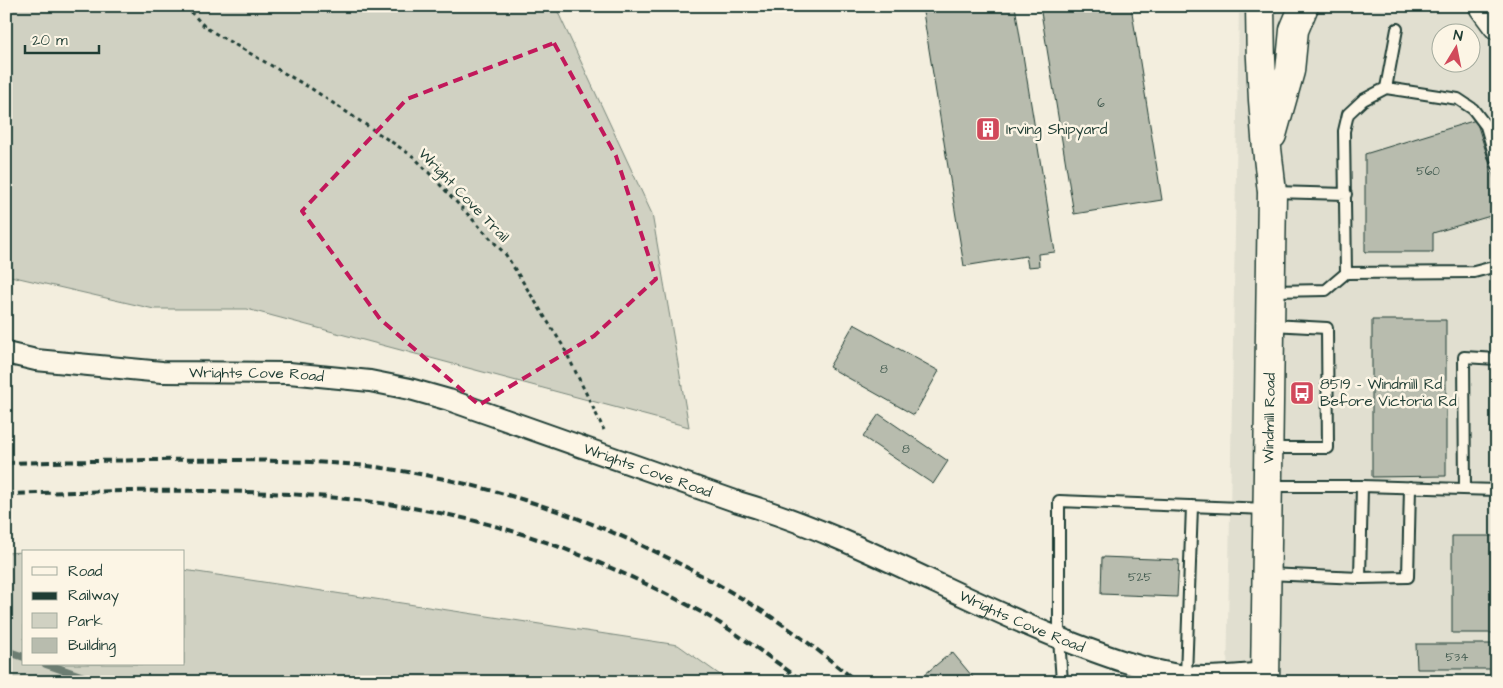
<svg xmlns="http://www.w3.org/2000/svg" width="1503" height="688" viewBox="0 0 1503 688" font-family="'Architects Daughter',sans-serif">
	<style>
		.built { fill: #e1dfd0; fill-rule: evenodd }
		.green { fill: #d0d1c2; stroke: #78877b }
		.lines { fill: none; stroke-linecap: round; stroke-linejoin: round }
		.stream { stroke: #6c7d72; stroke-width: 8 }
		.building { fill: #b8bcae; stroke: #1f3d34 }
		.lane-casing { stroke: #1f3d34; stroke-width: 14 }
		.street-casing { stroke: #1f3d34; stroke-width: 24 }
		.secondary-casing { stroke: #1f3d34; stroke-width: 31 }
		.primary-casing { stroke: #1f3d34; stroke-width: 31 }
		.path { stroke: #1f3d34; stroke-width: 3; stroke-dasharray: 4 4; stroke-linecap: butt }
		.lane { stroke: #fcf5e5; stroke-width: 10 }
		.street { stroke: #fcf5e5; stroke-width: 20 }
		.secondary { stroke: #fcf5e5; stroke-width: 28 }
		.primary { stroke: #fcf5e5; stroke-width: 28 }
		.rail { stroke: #1f3d34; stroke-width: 4; stroke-dasharray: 8 4; stroke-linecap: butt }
		.marked { fill: none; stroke: #c2185b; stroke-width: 4; stroke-dasharray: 10 6; stroke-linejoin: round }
		.labels { text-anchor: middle; stroke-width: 5; stroke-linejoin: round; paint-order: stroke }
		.number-label { font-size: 12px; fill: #455d52 }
		.poi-label { font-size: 15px; fill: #1f3d34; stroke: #fcf5e5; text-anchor: start }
		.street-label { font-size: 15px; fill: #1f3d34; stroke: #fcf5e5 }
	</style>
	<rect width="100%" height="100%" fill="#f3eede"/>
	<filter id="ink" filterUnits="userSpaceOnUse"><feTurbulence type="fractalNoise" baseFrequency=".02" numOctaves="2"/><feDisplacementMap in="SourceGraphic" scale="10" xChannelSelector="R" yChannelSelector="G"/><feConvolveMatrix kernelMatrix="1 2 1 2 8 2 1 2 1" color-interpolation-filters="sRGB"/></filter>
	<g filter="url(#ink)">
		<path class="built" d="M 1239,6 L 1497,6 L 1497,682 L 1227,682 ZM 1440,32 L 1470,32 L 1470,62 L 1440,62 Z"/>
		<path class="green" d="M 6,6 L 555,6 L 652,214 L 689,427 L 247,309 L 154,309 L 6,275 Z
			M 24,552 L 24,664 L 184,664 L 184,570 L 678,645 L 730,682 L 6,682 L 6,553 Z"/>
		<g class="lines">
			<path class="stream" d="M 6,651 L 24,657
				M 46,664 L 98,682"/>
		</g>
		<path class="building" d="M 922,6 L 1015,6 L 1055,252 L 1038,254 L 1039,266 L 1028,267 L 1026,256 L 964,266 Z
			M 1040,6 L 1131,6 L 1162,200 L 1074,214 Z
			M 1476,120 L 1497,187 L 1497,214 L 1433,233 L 1433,252 L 1365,252 L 1365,154 Z
			M 1372,320 L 1446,320 L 1446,476 L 1372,477 Z
			M 854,324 L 939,371 L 914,415 L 829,367 Z
			M 879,414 L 948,461 L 933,484 L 863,437 Z
			M 1452,536 L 1497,536 L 1497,633 L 1452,633 Z
			M 1102,557 L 1179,560 L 1177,597 L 1101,594 Z
			M 1416,644 L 1497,644 L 1497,669 L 1417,669 Z
			M 952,652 L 977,682 L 921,682 L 919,679 Z"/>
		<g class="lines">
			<defs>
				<path id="lane" d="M 1386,88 L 1397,29
					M 1274,192 L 1346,194
					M 1346,273 L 1344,131 L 1348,114 L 1363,100 L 1386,88 L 1458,99 L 1473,109 L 1486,126 L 1497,164
					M 1272,291 L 1326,290 L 1346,273 L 1474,272 L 1497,266
					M 1269,448 L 1328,448 L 1327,328 L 1272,325
					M 1270,486 L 1362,486 L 1497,490
					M 1465,489 L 1464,357 L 1497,359
					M 1267,574 L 1360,578 L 1408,577 L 1410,487
					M 1360,578 L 1362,486
					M 1186,676 L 1192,506
					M 1062,682 L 1059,638 L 1059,501 L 1267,509"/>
				<g id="street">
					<path id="s1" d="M 6,353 L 36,360 L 162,372 L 289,373 L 370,381 L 410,389 L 449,400 L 738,502 C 849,534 951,595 1059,638 C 1100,654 1142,670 1185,676 C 1212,679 1239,675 1265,673"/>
				</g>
				<path id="secondary" d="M 1260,6 C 1260,68 1264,131 1272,192 L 1265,682
					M 1272,135 L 1290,71 L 1294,30 L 1304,6"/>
				<path id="primary" d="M 1483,6 L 1497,25"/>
			</defs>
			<use href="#lane" class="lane-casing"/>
			<use href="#street" class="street-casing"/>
			<use href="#secondary" class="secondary-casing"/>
			<use href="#primary" class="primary-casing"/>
			<path class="path" d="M 185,6 L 206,28 L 312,89 L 414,157 L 506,255 L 563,346 L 604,430"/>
			<use href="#lane" class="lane"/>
			<use href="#street" class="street"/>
			<use href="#secondary" class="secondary"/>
			<use href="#primary" class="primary"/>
			<path class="rail" d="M 6,463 C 97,461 188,458 279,461 C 313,462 349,463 383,468 C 522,488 652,540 770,616 C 801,636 829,659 857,682
				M 6,494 C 172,489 349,483 509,530 C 556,544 602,563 646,584 C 671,596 697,609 721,624 C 749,642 776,662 804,682"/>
		</g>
	</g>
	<path class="marked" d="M 554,43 L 616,156 L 656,279 L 594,336 L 479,405 L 380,319 L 302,211 L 407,99 Z"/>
	<defs>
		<symbol id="building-square" viewBox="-11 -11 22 22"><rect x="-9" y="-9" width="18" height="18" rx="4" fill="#d1495b" stroke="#fcf5e5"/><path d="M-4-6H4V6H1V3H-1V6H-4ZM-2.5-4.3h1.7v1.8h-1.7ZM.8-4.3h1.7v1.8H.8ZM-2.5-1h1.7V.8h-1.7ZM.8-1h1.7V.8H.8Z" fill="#fff"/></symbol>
		<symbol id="bus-square" viewBox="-11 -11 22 22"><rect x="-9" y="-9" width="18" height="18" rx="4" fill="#d1495b" stroke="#fcf5e5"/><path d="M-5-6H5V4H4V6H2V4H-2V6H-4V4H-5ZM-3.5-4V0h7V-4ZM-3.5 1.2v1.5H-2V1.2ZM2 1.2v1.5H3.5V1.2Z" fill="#fff"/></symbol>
	</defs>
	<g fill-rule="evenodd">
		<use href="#building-square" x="974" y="115" width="28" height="28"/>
		<use href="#bus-square" x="1288" y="379" width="28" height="28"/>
	</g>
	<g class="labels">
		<g class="number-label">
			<text x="1101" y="107">6</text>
			<text x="1428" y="175">560</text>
			<text x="884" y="373">8</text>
			<text x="906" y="453">8</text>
			<text x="1140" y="581">525</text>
			<text x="1457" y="661">534</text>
		</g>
		<g class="poi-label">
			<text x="1006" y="134">Irving Shipyard</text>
			<text x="1320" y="389">8519 - Windmill Rd<tspan x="1320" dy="17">Before Victoria Rd</tspan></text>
		</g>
		<g class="street-label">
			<text transform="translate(464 195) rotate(46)" y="5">Wright Cove Trail</text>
			<text dy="5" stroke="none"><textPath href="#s1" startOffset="252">Wrights Cove Road</textPath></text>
			<text transform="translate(1269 418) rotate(-89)" y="5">Windmill Road</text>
			<text dy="5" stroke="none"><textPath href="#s1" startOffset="658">Wrights Cove Road</textPath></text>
			<text dy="5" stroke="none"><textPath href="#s1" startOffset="1062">Wrights Cove Road</textPath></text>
		</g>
	</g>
	<rect width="1503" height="688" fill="none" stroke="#fcf5e5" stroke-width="25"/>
	<rect x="12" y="12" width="1478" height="663" fill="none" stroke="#1f3d34" stroke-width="2" filter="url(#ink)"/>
	<rect x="22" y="550" width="162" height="115" fill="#fcf5e5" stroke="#a4ab9e"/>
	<rect x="32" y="567" width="25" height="8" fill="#fcf5e5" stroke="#a4ab9e"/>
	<text x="68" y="576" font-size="15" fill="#1f3d34">Road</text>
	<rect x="32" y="592" width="25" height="8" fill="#1f3d34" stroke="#a4ab9e"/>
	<text x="68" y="600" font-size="15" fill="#1f3d34">Railway</text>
	<rect x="32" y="613" width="25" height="15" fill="#d0d1c2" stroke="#a4ab9e"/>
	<text x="68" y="626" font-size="15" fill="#1f3d34">Park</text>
	<rect x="32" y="638" width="25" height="15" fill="#b8bcae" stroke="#a4ab9e"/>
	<text x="68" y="650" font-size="15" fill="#1f3d34">Building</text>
	<g transform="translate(1456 48) rotate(10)"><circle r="24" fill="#fcf5e5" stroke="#a4ab9e"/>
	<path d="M0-4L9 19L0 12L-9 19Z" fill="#d1495b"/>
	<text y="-8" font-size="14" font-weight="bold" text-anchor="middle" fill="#1f3d34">N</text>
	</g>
	<path d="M25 45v8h74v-8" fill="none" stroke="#1f3d34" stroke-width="2.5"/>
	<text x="32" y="45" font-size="15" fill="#1f3d34" stroke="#fcf5e5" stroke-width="4" paint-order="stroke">20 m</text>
</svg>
